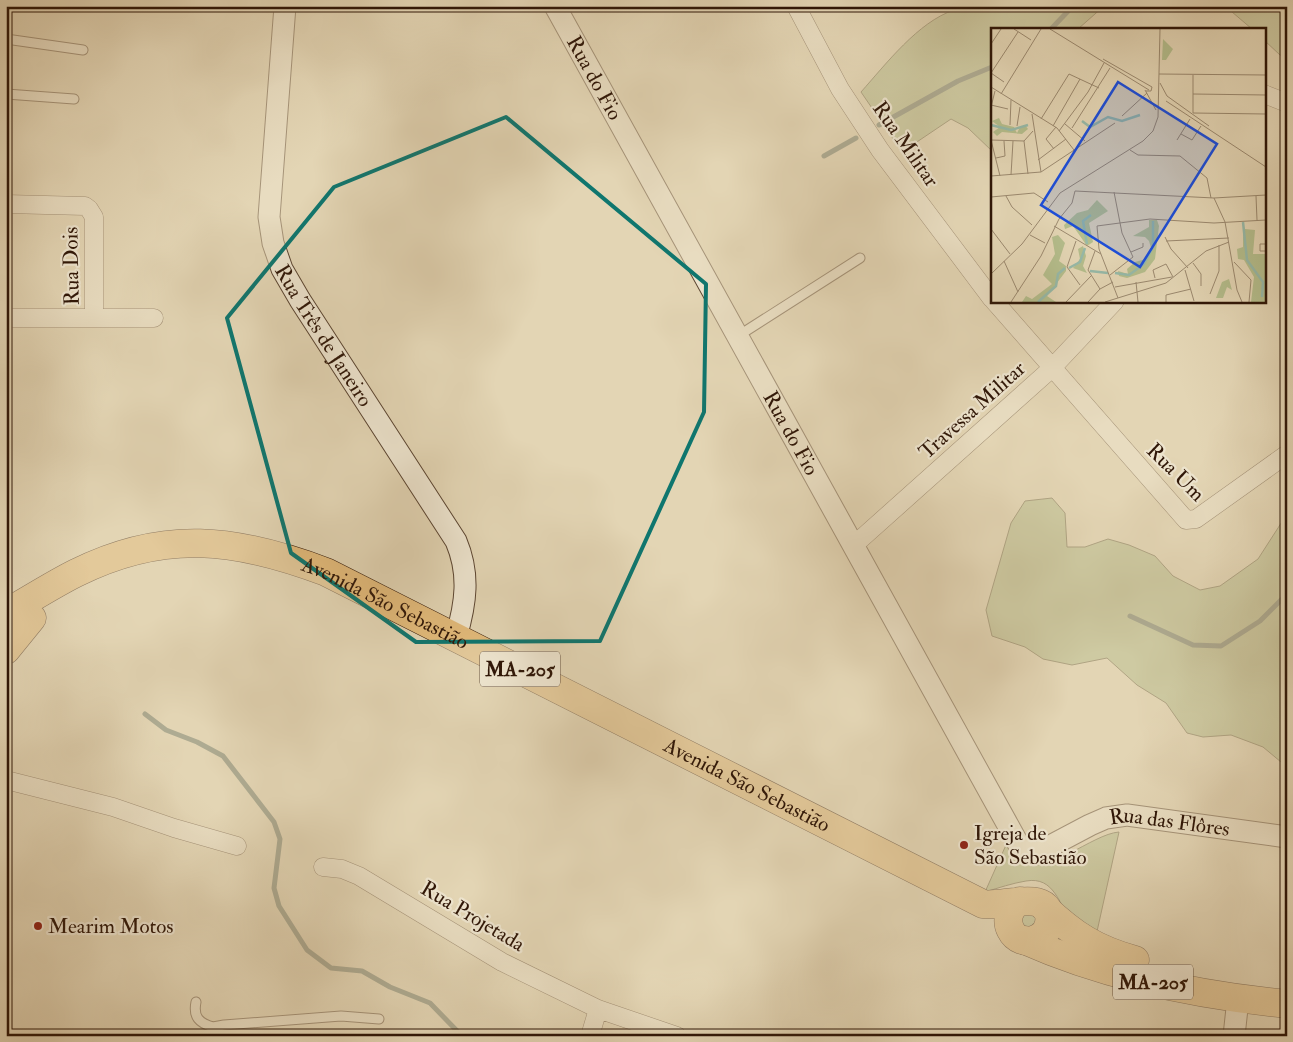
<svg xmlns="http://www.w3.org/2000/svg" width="1293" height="1042" viewBox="0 0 1293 1042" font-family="'IM FELL Double Pica',serif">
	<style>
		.green { fill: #b4bd8c; stroke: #726a4a }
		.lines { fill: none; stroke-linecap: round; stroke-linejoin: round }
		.stream { stroke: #6d7868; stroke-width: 5 }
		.service-casing { stroke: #5c4632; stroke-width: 11 }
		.minor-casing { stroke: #5c4632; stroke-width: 19 }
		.tertiary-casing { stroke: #5c4632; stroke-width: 23 }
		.primary-casing { stroke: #2f1607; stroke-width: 29 }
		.service { stroke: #ede4ce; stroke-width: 9 }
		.minor { stroke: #ede4ce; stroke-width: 18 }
		.tertiary { stroke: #ede4ce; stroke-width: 21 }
		.primary { stroke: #e2ba7a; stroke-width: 28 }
		.marked { fill: none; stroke: #0f766e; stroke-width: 4; stroke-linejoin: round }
		.poi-dot { fill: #8f2418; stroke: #ede4ce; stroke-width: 2 }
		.labels { text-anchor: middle; stroke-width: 4.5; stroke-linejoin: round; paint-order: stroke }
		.shield { fill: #ede4ce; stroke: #685443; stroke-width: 1 }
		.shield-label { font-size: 20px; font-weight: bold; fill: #2f1607 }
		.street-label { font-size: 21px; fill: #2f1607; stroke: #ede4ce }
		.poi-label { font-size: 21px; fill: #2f1607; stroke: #ede4ce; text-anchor: start }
		.inset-river { fill: none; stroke: #96b9a8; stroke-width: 2.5 }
		.inset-road { fill: none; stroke: #9b896f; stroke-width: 1 }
		.view { fill: #1d4ed8; fill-opacity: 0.15; stroke: #1d4ed8; stroke-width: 2.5 }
		.inset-edge { fill: none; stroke: #2f1607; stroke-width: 2.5 }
	</style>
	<rect width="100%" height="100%" fill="#e3d5b4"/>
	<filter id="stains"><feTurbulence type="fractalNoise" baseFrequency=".004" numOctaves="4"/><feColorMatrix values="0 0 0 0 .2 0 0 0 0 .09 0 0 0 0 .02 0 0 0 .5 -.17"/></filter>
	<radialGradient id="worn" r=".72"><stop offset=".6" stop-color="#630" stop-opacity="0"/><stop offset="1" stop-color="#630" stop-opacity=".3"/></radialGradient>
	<path class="green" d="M 997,6 L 1131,6 L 1104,6 L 1078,29 L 992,29 L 992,151 L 968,128 L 951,119 L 902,152 L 861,92 C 886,64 918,22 954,10 C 966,5 984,7 997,6 Z
		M 1225,6 L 1287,6 L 1287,57 L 1280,55 L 1264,40 L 1264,29 L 1252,29 Z
		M 1052,498 L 1065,513 L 1067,547 L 1085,547 L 1108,539 L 1129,545 L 1155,556 L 1173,576 L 1200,590 L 1220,586 L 1258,559 L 1287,514 L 1287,767 L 1263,747 L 1231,735 L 1203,737 L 1187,733 L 1166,703 L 1137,685 L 1107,658 L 1072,665 L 1043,659 L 1025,647 L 992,636 L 986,610 L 1011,523 L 1025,501 Z
		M 1119,832 L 1096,936 C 1089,932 1079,927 1073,921 C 1058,905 1055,876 1026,881 C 1013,883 998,888 985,892 L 1006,845 C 1011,850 1016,858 1022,862 C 1046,877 1092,834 1119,832 Z
		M 1023,907 L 1041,922 L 1025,929 L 1018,913 Z"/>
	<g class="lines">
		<path class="stream" d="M 1051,29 L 1073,6
			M 879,125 L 958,81 L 992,67
			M 824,156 L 856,138
			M 1130,616 L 1193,645 L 1221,646 L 1260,621 L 1287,594
			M 145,714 L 166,730 L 197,742 L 223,756 L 274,822 L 280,839 L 274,888 L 279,906 L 307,950 L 331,968 L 362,971 L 390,987 L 430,1003 L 462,1036"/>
		<defs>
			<path id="service" d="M 6,39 L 83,50
				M 6,94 L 74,99
				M 738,336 L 860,258
				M 196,1002 C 193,1017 199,1023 213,1027
				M 210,1036 L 213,1027 L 224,1025 L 341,1016 L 379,1019"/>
			<path id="minor" d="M 796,6 L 840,89 L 880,150 L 992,299
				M 1264,94 L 1287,103
				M 6,204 L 85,206 L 89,209 L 94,217 L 94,317
				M 994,301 L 1186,520 L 1196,519 L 1287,454
				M 6,318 L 154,318
				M 853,546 L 1051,369 L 1115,301
				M 6,780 L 113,807 L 174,828 L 237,846
				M 323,867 L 342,869 L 359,876 L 502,962 L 598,1009 L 677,1036
				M 590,1036 L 598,1009"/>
			<g id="tertiary">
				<path id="s1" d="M 285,6 L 269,217 L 273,243 L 282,269 L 300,300 L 456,541 C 470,574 466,603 456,637"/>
				<path id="s2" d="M 555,6 L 1020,847 L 1025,851 L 1037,853 L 1090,825 L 1106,818 L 1127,815 L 1287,837"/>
				<path d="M 1234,1036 L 1238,999"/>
			</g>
			<g id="primary">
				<path id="s3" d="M 6,613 C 29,600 52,585 76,573 C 164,529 236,538 326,572 L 983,904 C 1001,908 1055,886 1049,923 C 1048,930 1044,935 1038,938 C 1013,951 996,916 1020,901"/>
				<path d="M 6,650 L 32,618"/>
				<path d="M 1044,907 C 1074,935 1095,949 1135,960"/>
				<path d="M 1024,940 C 1107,977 1196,995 1287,1004"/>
			</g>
		</defs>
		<use href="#service" class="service-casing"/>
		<use href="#minor" class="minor-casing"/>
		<use href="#tertiary" class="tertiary-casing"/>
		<use href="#primary" class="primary-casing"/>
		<use href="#service" class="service"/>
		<use href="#minor" class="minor"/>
		<use href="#tertiary" class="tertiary"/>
		<use href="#primary" class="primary"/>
	</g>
	<path d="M0 0H1293V1042H0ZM 506,117 L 706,284 L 704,412 L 600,641 L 416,642 L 291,553 L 227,318 L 334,187 Z" fill="#e3d5b4" fill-opacity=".55" fill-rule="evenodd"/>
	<path class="marked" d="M 506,117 L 706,284 L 704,412 L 600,641 L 416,642 L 291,553 L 227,318 L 334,187 Z"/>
	<g class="poi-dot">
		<circle cx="964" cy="845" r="5"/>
		<circle cx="38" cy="926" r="5"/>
	</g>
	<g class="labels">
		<g class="shield">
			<rect x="480" y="651.5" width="80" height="35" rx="4"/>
			<rect x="1113" y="964.5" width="80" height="35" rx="4"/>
		</g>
		<g class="shield-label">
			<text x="520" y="676">MA-205</text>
			<text x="1153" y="989">MA-205</text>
		</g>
		<g class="street-label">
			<text dy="7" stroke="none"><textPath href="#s2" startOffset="82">Rua do Fio</textPath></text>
			<text transform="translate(906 144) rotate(55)" y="7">Rua Militar</text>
			<text transform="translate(71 266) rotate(-91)" y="7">Rua Dois</text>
			<text dy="7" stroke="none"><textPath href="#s1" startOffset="344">Rua Três de Janeiro</textPath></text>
			<text transform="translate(972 410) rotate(-42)" y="7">Travessa Militar</text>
			<text dy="7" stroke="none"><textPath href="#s2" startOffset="488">Rua do Fio</textPath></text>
			<text transform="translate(1176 472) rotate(45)" y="7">Rua Um</text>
			<text dy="7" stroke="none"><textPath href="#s3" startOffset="406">Avenida São Sebastião</textPath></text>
			<text dy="7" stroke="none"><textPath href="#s3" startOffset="811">Avenida São Sebastião</textPath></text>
			<text dy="7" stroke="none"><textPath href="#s2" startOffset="1121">Rua das Flôres</textPath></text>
			<text transform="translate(473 916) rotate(31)" y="7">Rua Projetada</text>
		</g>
		<g class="poi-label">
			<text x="974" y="840">Igreja de<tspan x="974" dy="24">São Sebastião</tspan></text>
			<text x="48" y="933">Mearim Motos</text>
		</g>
	</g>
	<g transform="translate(991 28)">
		<rect width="275" height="275" fill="#e3d5b4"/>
		<path d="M 172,11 L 182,21 L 175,32 L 171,32 ZM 8,90 L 11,96 L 23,99 L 26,105 L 29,99 L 34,97 L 37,101 L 31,106 L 11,104 L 6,108 L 2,104 L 9,99 L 1,93 ZM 106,172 L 117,183 L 98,195 L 102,214 L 96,218 L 82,198 L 74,201 L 73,197 L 86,185 L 97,182 ZM 158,192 L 166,192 L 168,198 L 164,231 L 154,244 L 136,250 L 128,248 L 127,243 L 137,246 L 136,241 L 144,234 L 155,231 L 160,220 L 158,213 L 154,209 L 142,208 L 158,199 ZM 252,196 L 254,201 L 264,202 L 262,226 L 275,226 L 274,274 L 260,274 L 263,249 L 253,232 L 247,231 L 246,221 L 252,219 ZM 67,207 L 74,215 L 68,233 L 75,238 L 75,243 L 56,268 L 65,274 L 31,274 L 35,268 L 41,271 L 61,256 L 52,247 L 64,226 L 61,209 ZM 92,218 L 95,228 L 92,238 L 96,245 L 82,240 L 89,231 L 87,221 ZM 238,251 L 241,262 L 236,259 L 232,270 L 225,270 L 231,254 Z" fill="#b4bd8c"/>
		<path class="inset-river" d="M 91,93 L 99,99 L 117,89 L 131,93 L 149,87M 0,97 L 20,102 L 37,97M 252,194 L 256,232 L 272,254 L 271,269M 96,216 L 92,193 L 100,187M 78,240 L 89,234 L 94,220M 99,243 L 117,245M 124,245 L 138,247 L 153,236 L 162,219 L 162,193M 47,274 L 65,258 L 67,246 L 74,240"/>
		<path class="inset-road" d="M 23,1 L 40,12M 59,1 L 158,62M 0,16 L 10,1M 112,31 L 161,59 L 160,63 L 155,63M 0,45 L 27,4M 0,45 L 13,54M 168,46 L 275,47M 202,47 L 202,85 L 275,86M 169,55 L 176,68 L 218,98M 0,59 L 66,100 L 83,122M 154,62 L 165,82M 10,66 L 50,1M 202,66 L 275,67M 175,73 L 275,139M 0,77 L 17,81M 0,79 L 4,63M 41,86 L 50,144M 131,88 L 156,65M 50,91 L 78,46 L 108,60M 74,96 L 94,113M 19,97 L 20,72M 26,98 L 29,79M 62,98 L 89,51M 81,100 L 119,40M 68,103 L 97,64 L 113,35M 190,106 L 201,112 L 210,98M 0,112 L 33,113 L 42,103M 0,112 L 9,148M 186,112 L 199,91M 33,113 L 37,146M 63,121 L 55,111 L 65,99M 139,122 L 147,127 L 189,128 L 216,150 L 220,170M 5,130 L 14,128 L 13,113M 47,132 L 75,111M 20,147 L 22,113M 0,148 L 50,144 L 124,95M 15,168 L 21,179 L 41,197M 265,168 L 266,192M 0,169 L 43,165 L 57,174M 223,170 L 234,194 L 246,262 L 251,274M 63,198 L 110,226M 0,201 L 19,226M 39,207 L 54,215M 174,209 L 180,221 L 197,240M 85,213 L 76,239 L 89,257M 175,213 L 238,210M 275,216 L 269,216 L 269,223 L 275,223M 104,223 L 97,242 L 109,261M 140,224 L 152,219 L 152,215M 13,233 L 27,264M 243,234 L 260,252 L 258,274M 202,235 L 210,246 L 210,258M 194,242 L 203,273M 0,246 L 31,216 L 69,165 L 152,113 L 162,103 L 167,89 L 169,1M 119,247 L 142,229 L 131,205 L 123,164M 164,250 L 162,242 L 175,236 L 182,249M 145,254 L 147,274M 124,259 L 181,249M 219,266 L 228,243 L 228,217M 127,270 L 108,221 L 106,198 L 159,191 L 223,195 L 275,192M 20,274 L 50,228 L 68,191 L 81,175 L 84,163 L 223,170 L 275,167M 75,274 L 100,248M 97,274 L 109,261 L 122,254M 114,274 L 175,255 L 215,223 L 238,214M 175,274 L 175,267 L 200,261"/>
		<path class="view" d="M 127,54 L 226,116 L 149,239 L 50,177 Z"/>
		<rect width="275" height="275" class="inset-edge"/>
	</g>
	<rect width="1293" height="1042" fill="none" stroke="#e3d5b4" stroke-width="25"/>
	<rect x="8" y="8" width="1278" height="1027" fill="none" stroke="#2f1607" stroke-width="2.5"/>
	<rect x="12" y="12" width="1268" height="1017" fill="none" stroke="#2f1607"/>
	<rect width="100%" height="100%" filter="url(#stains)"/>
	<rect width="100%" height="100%" fill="url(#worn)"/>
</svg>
